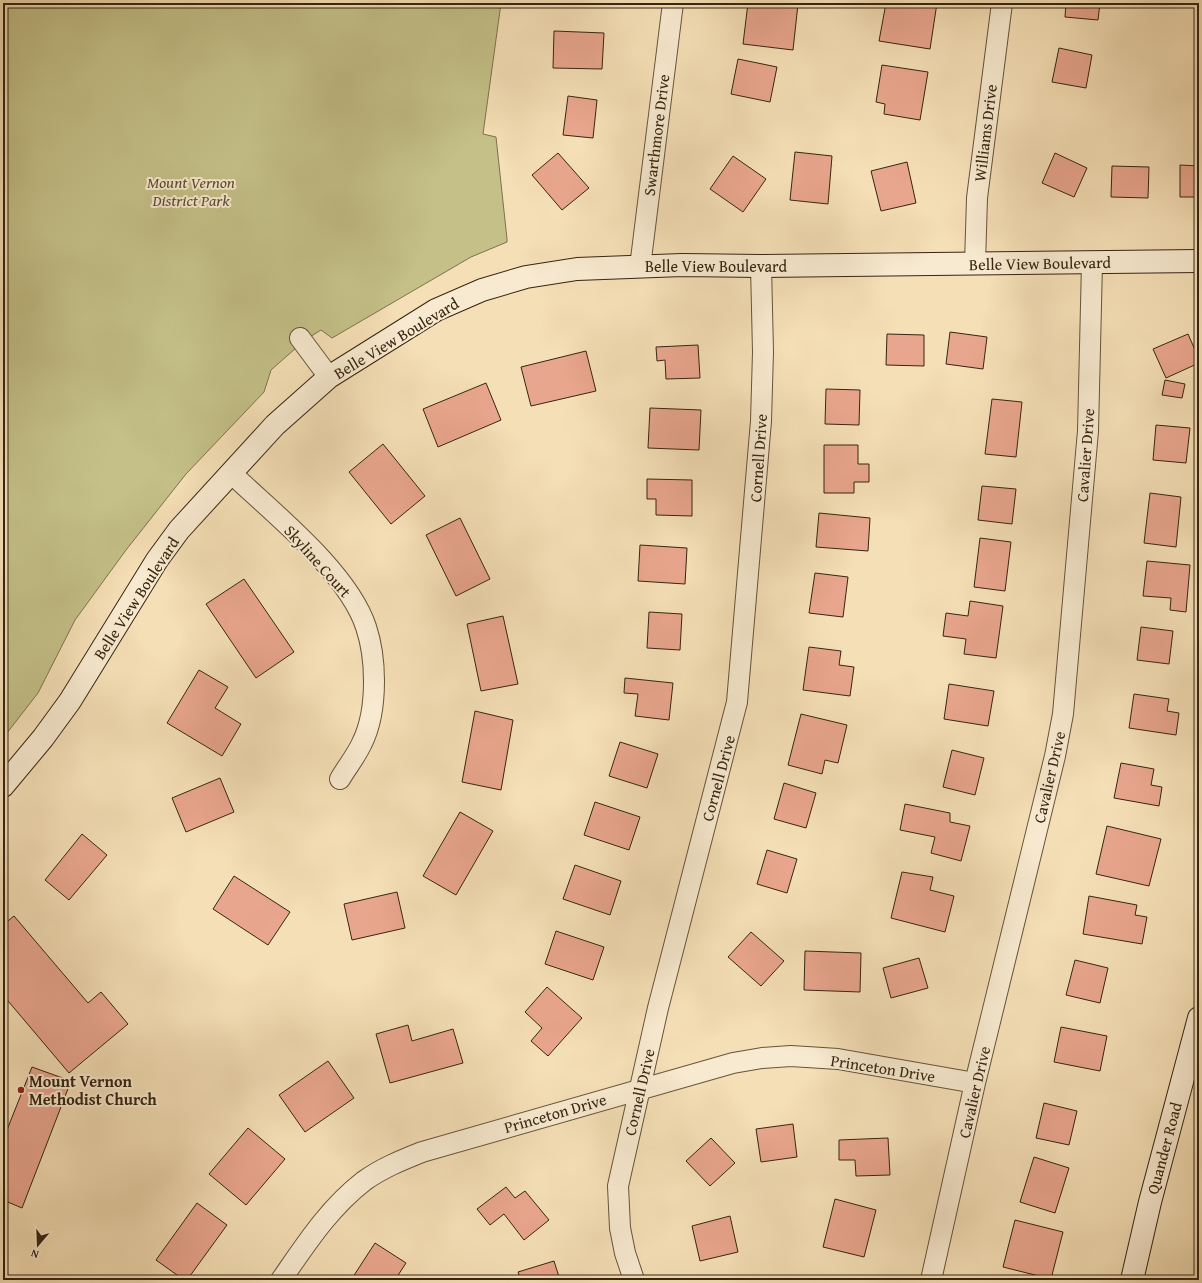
<svg xmlns="http://www.w3.org/2000/svg" width="1202" height="1283" viewBox="0 0 1202 1283" font-family="'Gentium Book Plus',serif">
	<style>
		.green { fill: #c4c088; stroke: #7d724c }
		.building { fill: #e9a68e; stroke: #362511 }
		.lines { fill: none; stroke-linecap: round; stroke-linejoin: round }
		.street-casing { stroke: #66543a; stroke-width: 22 }
		.secondary-casing { stroke: #362511; stroke-width: 24 }
		.street { stroke: #f8ead0; stroke-width: 20 }
		.secondary { stroke: #f8ead0; stroke-width: 22 }
		.poi-dot { fill: #8f2418; stroke: #f8ead0; stroke-width: 1.5 }
		.labels { text-anchor: middle; stroke-width: 4; stroke-linejoin: round; paint-order: stroke }
		.street-label { font-size: 16px; fill: #362511; stroke: #f8ead0 }
		.park-label { font-size: 16px; font-style: italic; fill: #5a4c2f; stroke: #f8ead0 }
		.poi-label { font-size: 16px; font-weight: bold; fill: #362511; stroke: #f8ead0; text-anchor: start }
	</style>
	<rect width="100%" height="100%" fill="#f5dfb6"/>
	<filter id="stains"><feTurbulence type="fractalNoise" baseFrequency=".005" numOctaves="4"/><feColorMatrix values="0 0 0 0 .2 0 0 0 0 .09 0 0 0 0 .02 0 0 0 .5 -.17"/></filter>
	<radialGradient id="worn" r=".72"><stop offset=".6" stop-color="#630" stop-opacity="0"/><stop offset="1" stop-color="#630" stop-opacity=".3"/></radialGradient>
	<path class="green" d="M 3,3 L 501,3 L 483,134 L 496,137 L 507,239 L 507,242 L 471,257 L 332,338 L 321,330 L 305,340 L 271,370 L 264,392 L 186,474 L 126,550 L 75,620 L 38,693 L 3,738 Z"/>
	<path class="building" d="M 748,3 L 798,4 L 793,50 L 743,44 Z
		M 886,3 L 937,3 L 930,49 L 879,41 Z
		M 1066,3 L 1100,3 L 1098,20 L 1065,17 Z
		M 554,31 L 604,33 L 602,69 L 553,68 Z
		M 1059,48 L 1092,55 L 1086,88 L 1052,82 Z
		M 738,59 L 777,67 L 770,102 L 731,94 Z
		M 882,65 L 928,72 L 920,120 L 884,114 L 885,104 L 876,102 Z
		M 568,96 L 597,100 L 593,138 L 563,135 Z
		M 795,152 L 832,156 L 828,204 L 790,200 Z
		M 558,153 L 589,188 L 562,210 L 532,175 Z
		M 1055,153 L 1087,168 L 1074,197 L 1042,183 Z
		M 733,156 L 766,179 L 743,212 L 710,189 Z
		M 907,162 L 916,203 L 881,211 L 871,171 Z
		M 1180,165 L 1199,166 L 1199,197 L 1180,197 Z
		M 1112,166 L 1149,167 L 1148,198 L 1111,197 Z
		M 950,332 L 987,337 L 983,369 L 946,364 Z
		M 887,334 L 924,335 L 924,366 L 886,365 Z
		M 1188,334 L 1199,359 L 1199,363 L 1166,378 L 1153,349 Z
		M 698,345 L 700,378 L 666,379 L 665,360 L 657,361 L 656,347 Z
		M 586,351 L 596,391 L 531,406 L 521,367 Z
		M 1165,380 L 1185,384 L 1182,398 L 1162,395 Z
		M 486,383 L 501,420 L 438,447 L 423,409 Z
		M 826,389 L 860,390 L 859,425 L 825,424 Z
		M 992,399 L 1022,402 L 1016,457 L 985,454 Z
		M 650,408 L 701,410 L 699,450 L 648,448 Z
		M 1156,425 L 1190,428 L 1186,463 L 1153,460 Z
		M 383,444 L 425,496 L 391,524 L 349,472 Z
		M 824,445 L 858,445 L 858,464 L 869,464 L 869,482 L 854,482 L 854,493 L 824,493 Z
		M 647,479 L 692,480 L 692,516 L 656,515 L 656,499 L 647,499 Z
		M 982,486 L 1016,489 L 1012,524 L 978,520 Z
		M 1150,493 L 1181,497 L 1176,547 L 1144,543 Z
		M 819,513 L 870,518 L 868,551 L 816,547 Z
		M 460,518 L 490,579 L 456,596 L 426,535 Z
		M 980,538 L 1011,542 L 1005,591 L 974,587 Z
		M 640,545 L 687,548 L 685,584 L 638,581 Z
		M 1147,561 L 1190,565 L 1186,612 L 1170,610 L 1171,598 L 1143,596 Z
		M 815,573 L 848,577 L 843,617 L 809,613 Z
		M 244,579 L 294,652 L 256,678 L 206,604 Z
		M 970,601 L 1003,606 L 996,658 L 964,654 L 966,639 L 943,636 L 946,613 L 968,616 Z
		M 649,612 L 682,614 L 680,650 L 647,648 Z
		M 503,616 L 518,684 L 481,691 L 467,624 Z
		M 1141,627 L 1173,631 L 1169,664 L 1137,660 Z
		M 809,647 L 841,651 L 839,665 L 854,667 L 850,696 L 803,690 Z
		M 199,670 L 228,687 L 215,708 L 241,724 L 222,756 L 167,723 Z
		M 625,678 L 673,683 L 669,720 L 635,716 L 638,694 L 624,693 Z
		M 949,684 L 994,691 L 988,726 L 944,719 Z
		M 1134,694 L 1169,699 L 1167,711 L 1179,713 L 1176,735 L 1129,728 Z
		M 475,711 L 513,720 L 501,790 L 462,782 Z
		M 801,714 L 847,725 L 838,763 L 825,760 L 822,774 L 788,765 Z
		M 620,742 L 658,754 L 647,788 L 609,776 Z
		M 952,750 L 984,758 L 975,795 L 943,787 Z
		M 1121,763 L 1154,769 L 1151,785 L 1162,787 L 1159,806 L 1114,798 Z
		M 220,778 L 234,812 L 186,832 L 172,798 Z
		M 784,783 L 816,793 L 806,828 L 774,819 Z
		M 595,802 L 640,817 L 629,850 L 584,835 Z
		M 905,804 L 950,813 L 950,822 L 970,826 L 961,861 L 931,853 L 935,837 L 900,830 Z
		M 460,812 L 493,831 L 456,895 L 423,876 Z
		M 1107,826 L 1161,839 L 1149,886 L 1096,874 Z
		M 82,834 L 107,855 L 69,900 L 45,880 Z
		M 767,850 L 797,859 L 787,893 L 757,884 Z
		M 575,865 L 621,881 L 610,915 L 563,899 Z
		M 902,872 L 933,877 L 930,890 L 954,896 L 945,932 L 891,918 Z
		M 234,876 L 290,912 L 268,945 L 213,909 Z
		M 397,892 L 405,928 L 352,940 L 344,904 Z
		M 1089,896 L 1137,905 L 1135,915 L 1147,917 L 1142,944 L 1083,934 Z
		M 14,916 L 88,1003 L 101,992 L 128,1024 L 69,1073 L 3,995 L 3,925 Z
		M 556,931 L 604,947 L 593,980 L 545,964 Z
		M 751,932 L 784,961 L 761,986 L 728,957 Z
		M 805,951 L 861,953 L 860,992 L 804,990 Z
		M 919,958 L 928,988 L 891,998 L 883,968 Z
		M 1075,960 L 1108,968 L 1100,1003 L 1066,995 Z
		M 547,987 L 582,1018 L 548,1056 L 531,1041 L 542,1028 L 525,1012 Z
		M 408,1025 L 412,1041 L 453,1029 L 463,1063 L 390,1083 L 376,1034 Z
		M 1061,1027 L 1107,1036 L 1100,1071 L 1054,1062 Z
		M 328,1061 L 354,1098 L 305,1132 L 279,1095 Z
		M 32,1067 L 71,1081 L 22,1208 L 3,1200 L 3,1140 Z
		M 1044,1103 L 1077,1111 L 1069,1145 L 1036,1138 Z
		M 793,1124 L 797,1157 L 761,1162 L 756,1129 Z
		M 248,1128 L 285,1159 L 246,1205 L 209,1174 Z
		M 711,1138 L 735,1163 L 710,1186 L 686,1161 Z
		M 888,1138 L 890,1175 L 856,1176 L 855,1160 L 839,1160 L 839,1140 Z
		M 1034,1157 L 1069,1168 L 1055,1213 L 1020,1202 Z
		M 506,1187 L 515,1198 L 525,1191 L 549,1220 L 524,1240 L 504,1214 L 490,1225 L 477,1209 Z
		M 835,1199 L 876,1210 L 864,1257 L 823,1247 Z
		M 197,1203 L 227,1225 L 187,1280 L 184,1280 L 156,1260 Z
		M 730,1216 L 738,1252 L 700,1261 L 692,1226 Z
		M 1015,1220 L 1063,1232 L 1051,1279 L 1003,1267 Z
		M 375,1243 L 406,1263 L 395,1280 L 351,1280 Z
		M 554,1261 L 560,1280 L 521,1280 L 518,1272 Z"/>
	<g class="lines">
		<defs>
			<path id="street" d="M 975,264 L 977,198 L 1002,3
				M 640,267 L 673,3
				M 300,338 L 329,377
				M 231,473 C 273,513 348,572 366,627 C 372,645 374,663 374,681 C 374,701 371,725 362,743 C 356,756 347,767 340,779
				M 281,1280 C 306,1244 329,1208 364,1181 C 382,1168 402,1160 422,1152 L 733,1063 L 762,1058 L 791,1056 L 838,1059 L 975,1083
				M 634,1280 L 625,1253 L 620,1228 L 618,1186 L 658,1008 L 737,702 L 761,421 L 763,352 L 761,266
				M 931,1280 L 975,1083 L 1055,756 L 1063,714 L 1088,431 L 1092,263"/>
			<path id="secondary" d="M 3,786 L 43,738 L 70,701 L 157,560 L 179,530 L 275,425 L 329,377 L 436,310 L 482,290 L 526,277 L 577,269 L 682,265 L 761,266 L 1199,261
				M 1132,1280 L 1150,1202 L 1199,1018"/>
		</defs>
		<use href="#street" class="street-casing"/>
		<use href="#secondary" class="secondary-casing"/>
		<use href="#street" class="street"/>
		<use href="#secondary" class="secondary"/>
	</g>
	<circle class="poi-dot" cx="21" cy="1090" r="4"/>
	<g class="labels">
		<g class="street-label">
			<text transform="translate(985 133) rotate(-83)" y="6">Williams Drive</text>
			<text transform="translate(656 135) rotate(-83)" y="6">Swarthmore Drive</text>
			<text transform="translate(1040 263) rotate(-1)" y="6">Belle View Boulevard</text>
			<text x="716" y="272">Belle View Boulevard</text>
			<text transform="translate(396 338) rotate(-31)" y="6">Belle View Boulevard</text>
			<text transform="translate(1085 455) rotate(-86)" y="6">Cavalier Drive</text>
			<text transform="translate(758 458) rotate(-86)" y="6">Cornell Drive</text>
			<text transform="translate(318 561) rotate(48)" y="6">Skyline Court</text>
			<text transform="translate(136 598) rotate(-57)" y="6">Belle View Boulevard</text>
			<text transform="translate(1049 777) rotate(-77)" y="6">Cavalier Drive</text>
			<text transform="translate(718 778) rotate(-75)" y="6">Cornell Drive</text>
			<text transform="translate(883 1068) rotate(9)" y="6">Princeton Drive</text>
			<text transform="translate(639 1092) rotate(-77)" y="6">Cornell Drive</text>
			<text transform="translate(974 1092) rotate(-77)" y="6">Cavalier Drive</text>
			<text transform="translate(555 1113) rotate(-16)" y="6">Princeton Drive</text>
			<text transform="translate(1164 1148) rotate(-75)" y="6">Quander Road</text>
		</g>
		<g class="park-label">
			<text x="191" y="188">Mount Vernon<tspan x="191" dy="18">District Park</tspan></text>
		</g>
		<g class="poi-label">
			<text x="29" y="1087">Mount Vernon<tspan x="29" dy="18">Methodist Church</tspan></text>
		</g>
	</g>
	<rect width="1202" height="1283" fill="none" stroke="#f5dfb6" stroke-width="16"/>
	<rect x="4" y="4" width="1194" height="1275" fill="none" stroke="#362511" stroke-width="2"/>
	<rect x="8" y="8" width="1186" height="1267" fill="none" stroke="#362511"/>
	<g transform="translate(38 1245) rotate(199)" stroke="#f8ead0" stroke-width="3" paint-order="stroke">
	<path d="M0-3L7 15L0 10L-7 15Z" fill="#362511"/>
	<text y="-6" font-size="11" font-weight="bold" text-anchor="middle" fill="#362511">N</text>
	</g>
	<rect width="100%" height="100%" filter="url(#stains)"/>
	<rect width="100%" height="100%" fill="url(#worn)"/>
</svg>
